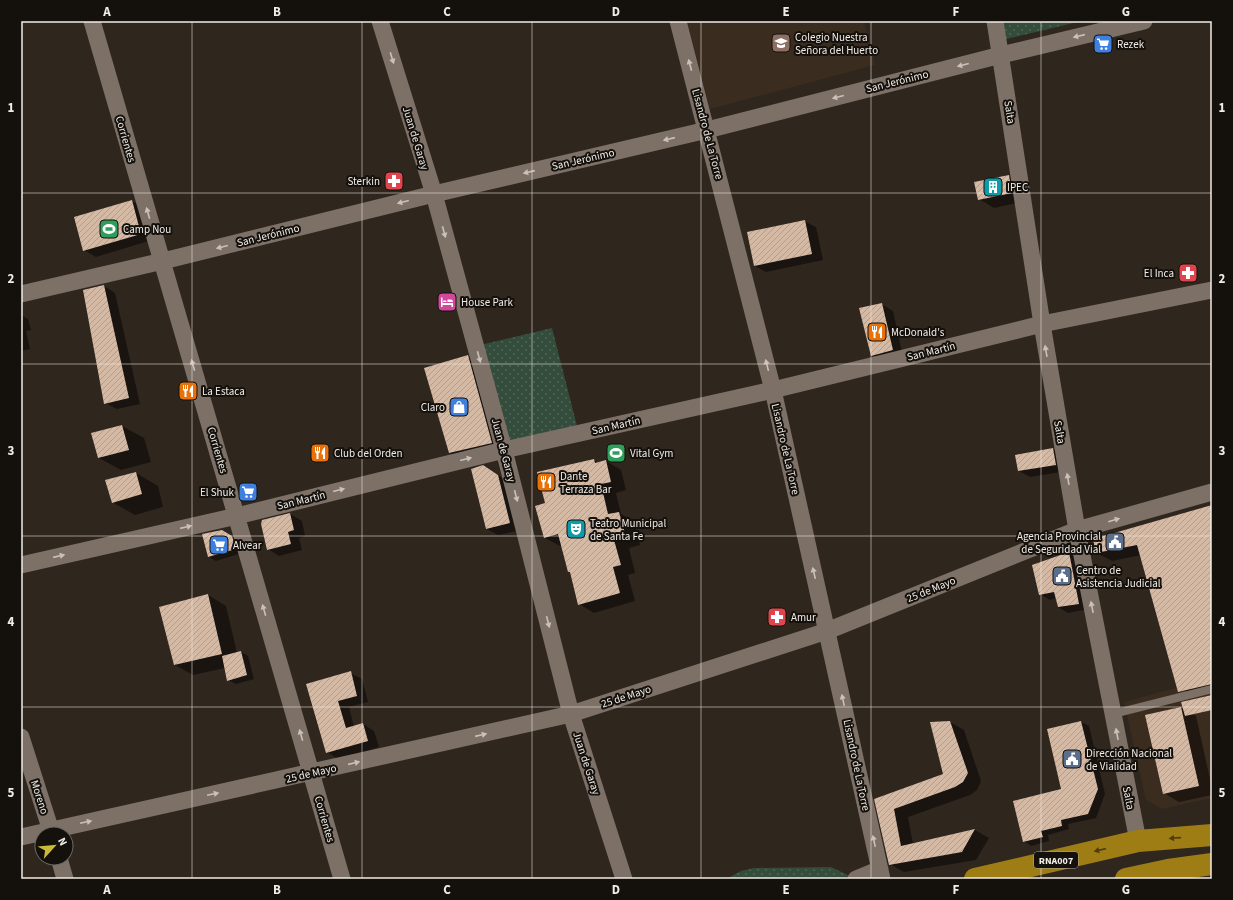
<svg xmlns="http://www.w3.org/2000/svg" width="1233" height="900" viewBox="0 0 1233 900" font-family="'Source Sans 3',sans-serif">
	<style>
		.built { fill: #3a2c1f }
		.park { fill: url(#park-dots) }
		.shadow { fill: #0007 }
		.building { fill: url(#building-hatch) }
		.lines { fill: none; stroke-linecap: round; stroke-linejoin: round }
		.lane { stroke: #7c7067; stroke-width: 8 }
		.street { stroke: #7c7067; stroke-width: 17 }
		.highway { stroke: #9f7d15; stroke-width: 22 }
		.oneway { fill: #c9c1ba }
		.oneway2 { fill: #4c3c10 }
		.grid { fill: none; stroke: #f2ece6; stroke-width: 1; stroke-opacity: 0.55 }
		.labels { text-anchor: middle; stroke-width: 4; stroke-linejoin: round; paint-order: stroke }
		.shield { fill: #14100c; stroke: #afaaa5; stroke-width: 1 }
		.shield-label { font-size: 10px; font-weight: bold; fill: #f2ece6 }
		.poi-label { font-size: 11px; fill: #f2ece6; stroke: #14100c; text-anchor: start }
		.street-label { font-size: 11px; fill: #f2ece6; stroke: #14100c }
		.neatline { fill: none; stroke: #f2ece6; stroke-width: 1.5 }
		.grid-label { font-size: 13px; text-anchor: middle; font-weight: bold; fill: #f2ece6 }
	</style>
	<defs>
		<pattern id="park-dots" width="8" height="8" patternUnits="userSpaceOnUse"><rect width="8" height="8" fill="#334c3b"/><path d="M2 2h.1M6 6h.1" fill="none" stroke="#516657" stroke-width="1.8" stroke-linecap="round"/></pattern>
		<pattern id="building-hatch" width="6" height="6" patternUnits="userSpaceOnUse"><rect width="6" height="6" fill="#d4b9a5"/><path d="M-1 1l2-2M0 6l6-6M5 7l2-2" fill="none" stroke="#b19c8d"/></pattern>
	</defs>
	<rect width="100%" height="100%" fill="#2f261e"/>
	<path class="built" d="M 687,21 L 864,21 L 875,65 L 710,109 Z
		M 1212,678 L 1212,798 L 1162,809 L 1146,800 L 1124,702 Z"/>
	<path class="park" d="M 1003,21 L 1082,21 L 1006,39 Z
		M 552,328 L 578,430 L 507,447 L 480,345 Z
		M 831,867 L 850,876 L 837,879 L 726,879 L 741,871 L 754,868 Z"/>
	<path class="shadow" d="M 1008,176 L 1023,185 L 1026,201 L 994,208 L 979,199 Z
		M 132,201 L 143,208 L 152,240 L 96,257 L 84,250 Z
		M 804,221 L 816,227 L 823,260 L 766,272 L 755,266 Z
		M 104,286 L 115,293 L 140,404 L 117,409 L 105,403 Z
		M 881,304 L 893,311 L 903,357 L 883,362 L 872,355 Z
		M 21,315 L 28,319 L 31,330 L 26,331 L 30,349 L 21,351 Z
		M 468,357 L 483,365 L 506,451 L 465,461 L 449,453 Z
		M 122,426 L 144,438 L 151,462 L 121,470 L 99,458 L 92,434 Z
		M 1053,449 L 1064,456 L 1067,471 L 1030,477 L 1019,471 L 1017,456 Z
		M 593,460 L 599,463 L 606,461 L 621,470 L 626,490 L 616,493 L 621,514 L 634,521 L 640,545 L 629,548 L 635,573 L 628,575 L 635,601 L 594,613 L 579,604 L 571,573 L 568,571 L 562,546 L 560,546 L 545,538 L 546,504 Z
		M 136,473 L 158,486 L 163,507 L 135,515 L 112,502 Z
		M 495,473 L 509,483 L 521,530 L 498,535 L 487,529 Z
		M 1212,507 L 1212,690 L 1193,696 L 1178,687 L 1141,555 L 1112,561 L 1097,553 Z
		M 290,514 L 302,521 L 305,536 L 299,538 L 302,550 L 279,556 L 268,549 Z
		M 203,535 L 229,535 L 239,541 L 242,553 L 216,561 L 209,557 Z
		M 1069,553 L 1079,559 L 1088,609 L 1068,613 L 1058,607 L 1057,598 L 1050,600 L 1040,594 Z
		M 208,595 L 226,606 L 237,653 L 241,652 L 248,656 L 254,679 L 236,684 L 228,680 L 225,668 L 193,675 L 175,665 Z
		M 350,673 L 362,679 L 368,702 L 349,707 L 354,727 L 363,724 L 374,731 L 379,747 L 338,759 L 327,752 L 307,685 Z
		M 1181,708 L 1196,716 L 1212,788 L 1212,795 L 1179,802 L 1164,793 Z
		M 950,722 L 964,730 L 981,781 L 977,790 L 970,795 L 908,817 L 913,844 L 975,830 L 989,838 L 976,860 L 904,872 L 890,864 L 876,800 L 945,774 Z
		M 1081,722 L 1089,726 L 1105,794 L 1096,818 L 1068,824 L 1069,829 L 1048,835 L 1049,841 L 1031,846 L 1024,841 L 1062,790 L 1048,730 Z"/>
	<path class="building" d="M 1009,175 L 1012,193 L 978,200 L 974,182 Z
		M 132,200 L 141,234 L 83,251 L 74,217 Z
		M 805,220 L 812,254 L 754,266 L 747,232 Z
		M 104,285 L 129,398 L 104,404 L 83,290 Z
		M 882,303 L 893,350 L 871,356 L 859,308 Z
		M 468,355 L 492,443 L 449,453 L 424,368 Z
		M 122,425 L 129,450 L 98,458 L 91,433 Z
		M 1053,448 L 1056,465 L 1018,471 L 1015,455 Z
		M 594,459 L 595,463 L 606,460 L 611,482 L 601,484 L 608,514 L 619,512 L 626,537 L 614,540 L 621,565 L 613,567 L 620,593 L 578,605 L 570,572 L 568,572 L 558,534 L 544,538 L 535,506 L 545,503 L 537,472 Z
		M 483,465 L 498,475 L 510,523 L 486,529 L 471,469 Z
		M 136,472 L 142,494 L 112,503 L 105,480 Z
		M 1212,505 L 1212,684 L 1178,692 L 1137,545 L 1096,553 L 1093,539 Z
		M 290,513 L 294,530 L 288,532 L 291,544 L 267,550 L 261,524 L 262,520 Z
		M 222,530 L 232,536 L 236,549 L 208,557 L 202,534 Z
		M 1069,552 L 1079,604 L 1058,607 L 1054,592 L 1039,595 L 1032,565 Z
		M 208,594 L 222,654 L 174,665 L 159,607 Z
		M 241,651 L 247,675 L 227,681 L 222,656 Z
		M 351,671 L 357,696 L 338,701 L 346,728 L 363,723 L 368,741 L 326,753 L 306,684 Z
		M 1212,695 L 1212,710 L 1185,716 L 1181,702 Z
		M 1181,707 L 1199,786 L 1163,794 L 1145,715 Z
		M 950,721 L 968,773 L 963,782 L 955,787 L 894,809 L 901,846 L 975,829 L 962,852 L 889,865 L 874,799 L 943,774 L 930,722 Z
		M 1081,721 L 1098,789 L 1088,814 L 1061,820 L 1062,826 L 1041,831 L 1043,837 L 1023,842 L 1013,801 L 1061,789 L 1047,729 Z"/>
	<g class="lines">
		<path class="lane" d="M 1113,714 L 1212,689"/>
		<path class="street" d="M 92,21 L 342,879
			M 380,21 L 434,194 L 504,450 L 571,714 L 624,879
			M 678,21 L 773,390 L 882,879
			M 995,21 L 1042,324 L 1077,530 L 1138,841
			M 21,294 L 163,261 L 434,194 L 707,130 L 1001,55 L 1144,21
			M 21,565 L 237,516 L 504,450 L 773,390 L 1042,324 L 1212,290
			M 21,737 L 52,834
			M 21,837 L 571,714 L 827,631 L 1077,530 L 1212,492
			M 59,858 L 65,879
			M 856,879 L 880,869"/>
		<path class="highway" d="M 975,879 L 1138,841 L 1212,835
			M 1126,879 L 1168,870 L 1212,864"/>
	</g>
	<defs><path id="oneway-solid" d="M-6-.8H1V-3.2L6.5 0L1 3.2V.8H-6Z"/></defs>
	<g class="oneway">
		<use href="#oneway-solid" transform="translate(1079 36) rotate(167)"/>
		<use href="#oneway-solid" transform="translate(392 58) rotate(73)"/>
		<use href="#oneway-solid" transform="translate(690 65) rotate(-105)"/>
		<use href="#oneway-solid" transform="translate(963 65) rotate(166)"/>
		<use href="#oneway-solid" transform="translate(838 97) rotate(166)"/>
		<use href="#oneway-solid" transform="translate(669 139) rotate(167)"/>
		<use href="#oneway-solid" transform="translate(529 172) rotate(167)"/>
		<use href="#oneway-solid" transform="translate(403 202) rotate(166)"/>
		<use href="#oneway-solid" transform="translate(148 213) rotate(-106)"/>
		<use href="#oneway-solid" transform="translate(444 232) rotate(75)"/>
		<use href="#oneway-solid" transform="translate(222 247) rotate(166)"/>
		<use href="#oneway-solid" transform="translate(1046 351) rotate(-100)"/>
		<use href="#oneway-solid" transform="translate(479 357) rotate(75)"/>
		<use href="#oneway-solid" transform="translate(193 365) rotate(-106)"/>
		<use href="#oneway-solid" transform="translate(767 365) rotate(-104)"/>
		<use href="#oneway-solid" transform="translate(466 459) rotate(-14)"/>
		<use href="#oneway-solid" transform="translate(1068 479) rotate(-100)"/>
		<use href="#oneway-solid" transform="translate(339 490) rotate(-14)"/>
		<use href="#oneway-solid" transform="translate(516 496) rotate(76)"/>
		<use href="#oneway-solid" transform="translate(1114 520) rotate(-16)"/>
		<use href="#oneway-solid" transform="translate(186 527) rotate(-13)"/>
		<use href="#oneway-solid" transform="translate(59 556) rotate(-13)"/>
		<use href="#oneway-solid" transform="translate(814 573) rotate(-103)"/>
		<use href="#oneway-solid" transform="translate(1092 607) rotate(-101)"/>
		<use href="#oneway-solid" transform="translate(264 610) rotate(-106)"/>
		<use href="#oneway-solid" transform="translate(548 622) rotate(76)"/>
		<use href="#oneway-solid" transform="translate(843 700) rotate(-102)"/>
		<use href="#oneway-solid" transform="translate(1117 734) rotate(-101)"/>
		<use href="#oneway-solid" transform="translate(301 735) rotate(-106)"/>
		<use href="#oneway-solid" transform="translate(481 735) rotate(-13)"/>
		<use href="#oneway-solid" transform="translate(354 763) rotate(-13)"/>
		<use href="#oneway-solid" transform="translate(213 794) rotate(-12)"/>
		<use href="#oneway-solid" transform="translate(86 822) rotate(-12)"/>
		<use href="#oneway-solid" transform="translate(874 841) rotate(-102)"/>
	</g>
	<g class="oneway2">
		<use href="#oneway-solid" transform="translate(1175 838) rotate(176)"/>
		<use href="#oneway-solid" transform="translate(1100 850) rotate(167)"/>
	</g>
	<path class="grid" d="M 192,21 L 192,879M 362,21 L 362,879M 532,21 L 532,879M 701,21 L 701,879M 871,21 L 871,879M 1041,21 L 1041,879M 21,193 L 1212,193M 21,364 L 1212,364M 21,536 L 1212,536M 21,707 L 1212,707"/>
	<defs>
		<symbol id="school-square" viewBox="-11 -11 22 22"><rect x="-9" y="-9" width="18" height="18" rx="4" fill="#8d6e63" stroke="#14100c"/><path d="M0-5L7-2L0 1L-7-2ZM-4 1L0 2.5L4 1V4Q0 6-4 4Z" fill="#fff"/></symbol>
		<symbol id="supermarket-square" viewBox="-11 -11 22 22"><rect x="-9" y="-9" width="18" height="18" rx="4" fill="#3f7fe0" stroke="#14100c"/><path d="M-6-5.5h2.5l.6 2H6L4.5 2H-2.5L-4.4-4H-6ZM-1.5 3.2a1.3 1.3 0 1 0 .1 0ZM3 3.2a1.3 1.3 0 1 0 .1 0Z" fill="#fff"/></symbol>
		<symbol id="pharmacy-square" viewBox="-11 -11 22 22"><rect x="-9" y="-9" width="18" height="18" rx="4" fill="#e0444e" stroke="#14100c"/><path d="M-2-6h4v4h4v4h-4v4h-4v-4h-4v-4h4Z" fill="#fff"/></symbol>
		<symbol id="building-square" viewBox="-11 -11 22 22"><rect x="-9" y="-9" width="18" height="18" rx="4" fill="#0f9aa8" stroke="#14100c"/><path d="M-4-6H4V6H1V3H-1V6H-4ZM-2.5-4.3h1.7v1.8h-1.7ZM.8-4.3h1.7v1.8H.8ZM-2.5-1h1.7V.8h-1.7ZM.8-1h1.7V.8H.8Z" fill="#fff"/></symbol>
		<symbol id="stadium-square" viewBox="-11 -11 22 22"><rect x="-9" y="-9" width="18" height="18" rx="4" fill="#2e9e5b" stroke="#14100c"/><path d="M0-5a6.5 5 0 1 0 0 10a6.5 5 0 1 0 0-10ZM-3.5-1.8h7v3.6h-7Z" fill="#fff"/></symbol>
		<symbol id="hotel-square" viewBox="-11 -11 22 22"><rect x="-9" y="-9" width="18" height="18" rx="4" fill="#d1479c" stroke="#14100c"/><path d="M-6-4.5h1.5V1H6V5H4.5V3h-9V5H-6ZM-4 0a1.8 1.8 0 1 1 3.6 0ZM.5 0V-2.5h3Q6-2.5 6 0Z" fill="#fff"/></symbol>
		<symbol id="restaurant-square" viewBox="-11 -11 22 22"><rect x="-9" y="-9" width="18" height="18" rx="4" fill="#e8710a" stroke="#14100c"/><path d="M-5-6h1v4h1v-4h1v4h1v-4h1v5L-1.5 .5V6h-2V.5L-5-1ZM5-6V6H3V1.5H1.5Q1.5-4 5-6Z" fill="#fff"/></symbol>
		<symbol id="shop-square" viewBox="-11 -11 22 22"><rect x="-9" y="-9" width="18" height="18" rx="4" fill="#3f7fe0" stroke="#14100c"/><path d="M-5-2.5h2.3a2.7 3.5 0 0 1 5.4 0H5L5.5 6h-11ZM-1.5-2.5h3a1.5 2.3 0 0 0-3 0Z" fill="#fff"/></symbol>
		<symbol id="theatre-square" viewBox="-11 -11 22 22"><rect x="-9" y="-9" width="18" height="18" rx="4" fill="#0f9aa8" stroke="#14100c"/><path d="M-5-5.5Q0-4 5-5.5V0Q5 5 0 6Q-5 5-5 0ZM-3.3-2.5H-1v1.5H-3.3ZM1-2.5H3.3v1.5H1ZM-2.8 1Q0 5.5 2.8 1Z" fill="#fff"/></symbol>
		<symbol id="civic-square" viewBox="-11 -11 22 22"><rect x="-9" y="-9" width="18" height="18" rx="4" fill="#5c6f8a" stroke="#14100c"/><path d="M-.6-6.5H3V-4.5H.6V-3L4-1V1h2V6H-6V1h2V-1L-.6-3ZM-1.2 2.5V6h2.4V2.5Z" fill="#fff"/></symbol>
	</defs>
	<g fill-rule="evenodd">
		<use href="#school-square" x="770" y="32" width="22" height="22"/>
		<use href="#supermarket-square" x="1092" y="33" width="22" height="22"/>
		<use href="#pharmacy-square" x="383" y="170" width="22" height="22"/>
		<use href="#building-square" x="982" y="176" width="22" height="22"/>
		<use href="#stadium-square" x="98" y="218" width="22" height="22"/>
		<use href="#pharmacy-square" x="1177" y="262" width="22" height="22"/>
		<use href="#hotel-square" x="436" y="291" width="22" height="22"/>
		<use href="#restaurant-square" x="866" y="321" width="22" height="22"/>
		<use href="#restaurant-square" x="177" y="380" width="22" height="22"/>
		<use href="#shop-square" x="448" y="396" width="22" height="22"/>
		<use href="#restaurant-square" x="309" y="442" width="22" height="22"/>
		<use href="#stadium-square" x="605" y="442" width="22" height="22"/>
		<use href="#restaurant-square" x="535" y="471" width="22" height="22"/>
		<use href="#supermarket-square" x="237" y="481" width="22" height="22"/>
		<use href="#theatre-square" x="565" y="518" width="22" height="22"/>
		<use href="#civic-square" x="1104" y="531" width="22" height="22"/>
		<use href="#supermarket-square" x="208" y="534" width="22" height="22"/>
		<use href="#civic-square" x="1051" y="565" width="22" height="22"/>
		<use href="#pharmacy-square" x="766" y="606" width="22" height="22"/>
		<use href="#civic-square" x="1061" y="748" width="22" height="22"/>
	</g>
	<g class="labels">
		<rect class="shield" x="1034" y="852" width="44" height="16" rx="3"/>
		<g class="shield-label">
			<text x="1056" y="864">RNA007</text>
		</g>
		<g class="poi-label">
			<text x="795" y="41">Colegio Nuestra<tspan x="795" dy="13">Señora del Huerto</tspan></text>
			<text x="1117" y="48">Rezek</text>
			<text x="380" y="185" text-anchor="end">Sterkin</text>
			<text x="1007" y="191">IPEC</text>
			<text x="123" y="233">Camp Nou</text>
			<text x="1174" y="277" text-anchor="end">El Inca</text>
			<text x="461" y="306">House Park</text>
			<text x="891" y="336">McDonald's</text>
			<text x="202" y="395">La Estaca</text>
			<text x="445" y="411" text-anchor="end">Claro</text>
			<text x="334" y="457">Club del Orden</text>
			<text x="630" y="457">Vital Gym</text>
			<text x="560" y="480">Dante<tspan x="560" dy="13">Terraza Bar</tspan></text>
			<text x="234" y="496" text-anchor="end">El Shuk</text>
			<text x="590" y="527">Teatro Municipal<tspan x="590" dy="13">de Santa Fe</tspan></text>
			<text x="1101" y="540" text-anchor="end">Agencia Provincial<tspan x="1101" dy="13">de Seguridad Vial</tspan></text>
			<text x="233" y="549">Alvear</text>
			<text x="1076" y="574">Centro de<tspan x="1076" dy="13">Asistencia Judicial</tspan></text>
			<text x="791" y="621">Amur</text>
			<text x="1086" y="757">Dirección Nacional<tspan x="1086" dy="13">de Vialidad</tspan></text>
		</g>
		<g class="street-label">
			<text transform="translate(897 81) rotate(-14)" y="4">San Jerónimo</text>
			<text transform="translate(1010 112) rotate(81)" y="4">Salta</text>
			<text transform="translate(708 134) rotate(75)" y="4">Lisandro de La Torre</text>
			<text transform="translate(416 138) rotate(73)" y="4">Juan de Garay</text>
			<text transform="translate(126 139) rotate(74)" y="4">Corrientes</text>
			<text transform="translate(583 159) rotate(-13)" y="4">San Jerónimo</text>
			<text transform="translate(268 235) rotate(-14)" y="4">San Jerónimo</text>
			<text transform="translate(931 351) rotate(-14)" y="4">San Martín</text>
			<text transform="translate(616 425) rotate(-13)" y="4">San Martín</text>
			<text transform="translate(1060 432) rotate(80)" y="4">Salta</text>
			<text transform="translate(786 449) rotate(77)" y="4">Lisandro de La Torre</text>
			<text transform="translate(218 450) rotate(74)" y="4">Corrientes</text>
			<text transform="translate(504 450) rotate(75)" y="4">Juan de Garay</text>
			<text transform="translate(301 500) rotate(-14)" y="4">San Martín</text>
			<text transform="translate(931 589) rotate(-22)" y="4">25 de Mayo</text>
			<text transform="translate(626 696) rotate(-18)" y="4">25 de Mayo</text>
			<text transform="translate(587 763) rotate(72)" y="4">Juan de Garay</text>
			<text transform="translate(857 765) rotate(78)" y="4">Lisandro de La Torre</text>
			<text transform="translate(311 773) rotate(-13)" y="4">25 de Mayo</text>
			<text transform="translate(40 797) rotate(72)" y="4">Moreno</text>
			<text transform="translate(1129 798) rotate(79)" y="4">Salta</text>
			<text transform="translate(325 819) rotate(74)" y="4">Corrientes</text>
		</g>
	</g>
	<rect width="1233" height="900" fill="none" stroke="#14100c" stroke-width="44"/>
	<g transform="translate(54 846) rotate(63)"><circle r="19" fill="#14100c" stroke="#6d6863"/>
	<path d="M0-3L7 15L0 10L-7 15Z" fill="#cbb939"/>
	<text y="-6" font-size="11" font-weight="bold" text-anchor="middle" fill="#f2ece6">N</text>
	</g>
	<rect x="22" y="22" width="1189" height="856" class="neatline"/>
	<g class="grid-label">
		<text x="107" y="16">A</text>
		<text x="277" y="16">B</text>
		<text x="447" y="16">C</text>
		<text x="616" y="16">D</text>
		<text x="786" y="16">E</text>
		<text x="956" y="16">F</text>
		<text x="1126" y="16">G</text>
		<text x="11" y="112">1</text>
		<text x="1222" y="112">1</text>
		<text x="11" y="283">2</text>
		<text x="1222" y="283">2</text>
		<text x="11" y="455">3</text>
		<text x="1222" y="455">3</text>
		<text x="11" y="626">4</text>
		<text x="1222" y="626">4</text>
		<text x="11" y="797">5</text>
		<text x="1222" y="797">5</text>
		<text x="107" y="894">A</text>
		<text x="277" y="894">B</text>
		<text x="447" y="894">C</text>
		<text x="616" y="894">D</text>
		<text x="786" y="894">E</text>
		<text x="956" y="894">F</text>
		<text x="1126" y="894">G</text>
	</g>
</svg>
